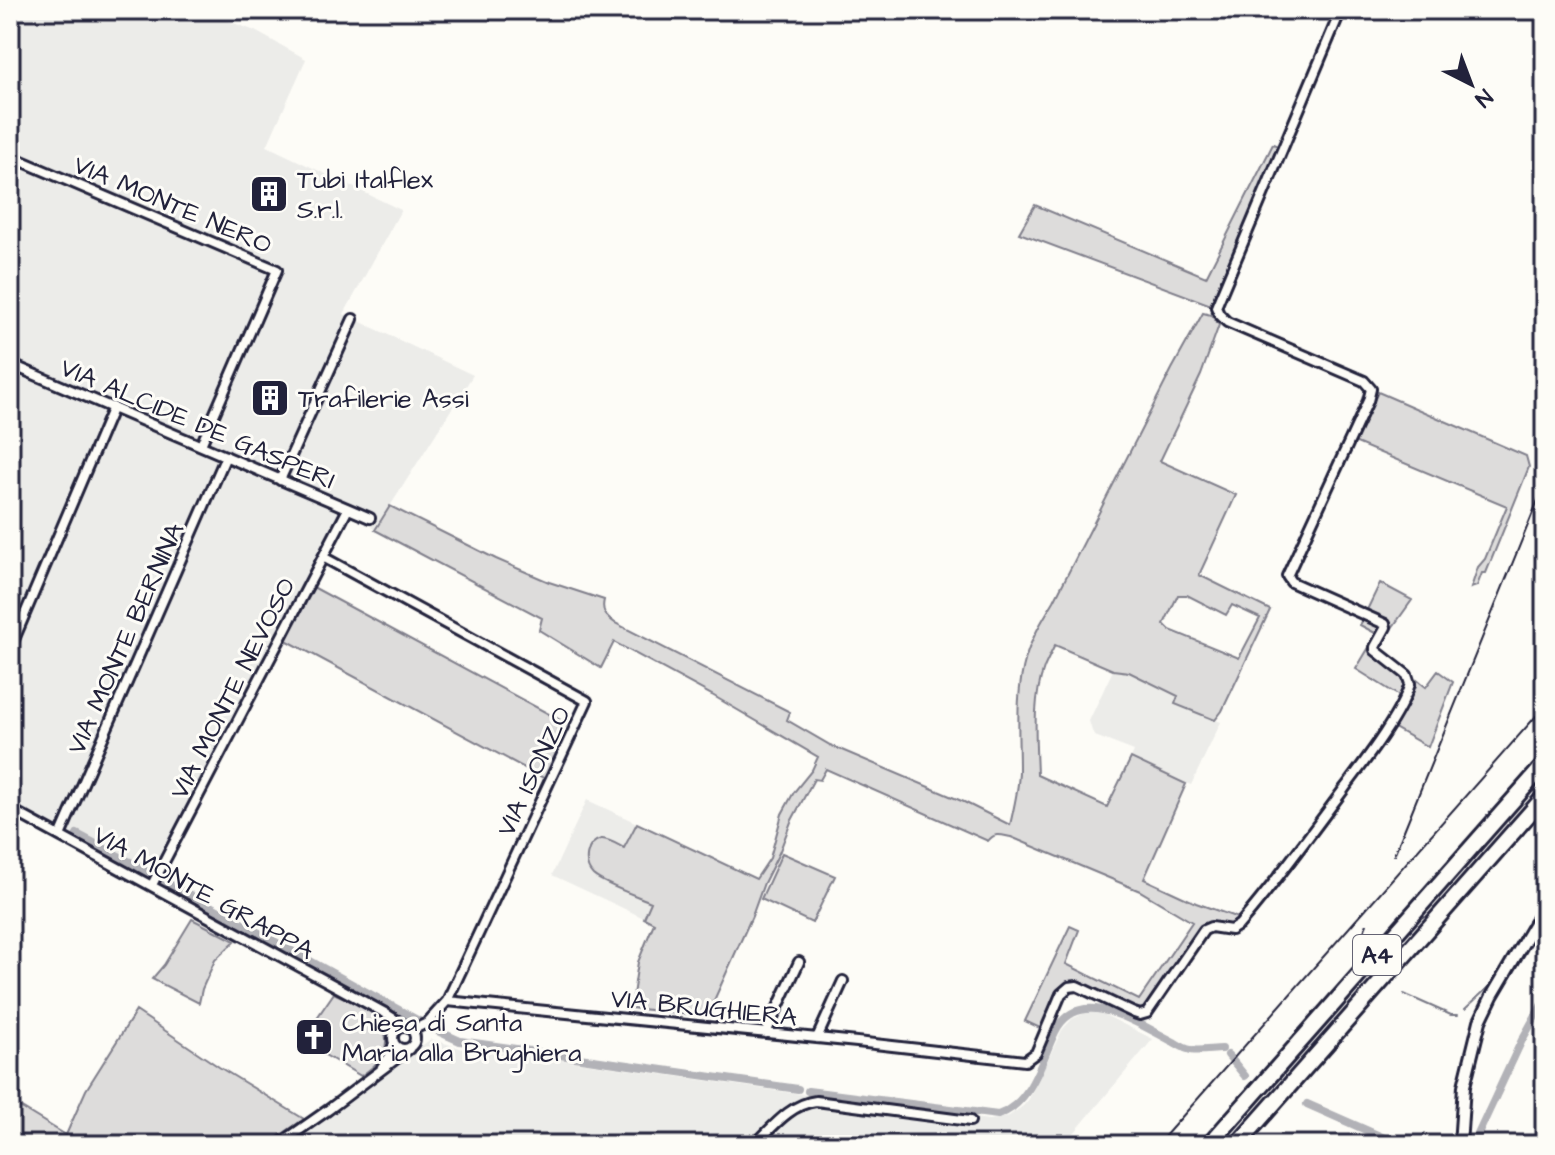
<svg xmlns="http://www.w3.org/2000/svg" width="1555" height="1155" viewBox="0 0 1555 1155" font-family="'Architects Daughter',sans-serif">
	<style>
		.built { fill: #ecece9 }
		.green { fill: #dddcdb; stroke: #807f8b; stroke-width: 2; fill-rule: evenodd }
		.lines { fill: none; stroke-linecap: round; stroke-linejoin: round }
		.stream { stroke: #787885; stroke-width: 2 }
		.canal { stroke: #b2b2b7; stroke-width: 8 }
		.minor-casing { stroke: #22223b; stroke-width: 14 }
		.tertiary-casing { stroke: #22223b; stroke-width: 16 }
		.motorway-casing { stroke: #22223b; stroke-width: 20 }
		.minor { stroke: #fdfcf7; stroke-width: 8 }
		.tertiary { stroke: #fdfcf7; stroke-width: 10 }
		.motorway { stroke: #fdfcf7; stroke-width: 14 }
		.rail { stroke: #22223b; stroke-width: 2 }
		.labels { text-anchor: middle; stroke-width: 6; stroke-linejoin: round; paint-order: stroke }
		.shield { fill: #fdfcf7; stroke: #646373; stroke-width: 2 }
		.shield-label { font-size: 24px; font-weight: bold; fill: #22223b }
		.poi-label { font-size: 26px; fill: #22223b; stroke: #fdfcf7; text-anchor: start }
		.street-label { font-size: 26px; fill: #22223b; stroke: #fdfcf7 }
	</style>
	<rect width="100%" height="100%" fill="#fdfcf7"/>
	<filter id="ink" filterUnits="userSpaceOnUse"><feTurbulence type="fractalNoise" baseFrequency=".0125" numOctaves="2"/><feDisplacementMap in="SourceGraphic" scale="16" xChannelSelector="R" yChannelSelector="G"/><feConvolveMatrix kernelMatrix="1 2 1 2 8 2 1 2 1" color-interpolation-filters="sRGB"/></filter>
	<g filter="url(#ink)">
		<path class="built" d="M 10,10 L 199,10 L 255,31 L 306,59 L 267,146 L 401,210 L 344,314 L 473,375 L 375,530 L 348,509 L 151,882 L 10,807 Z
			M 1113,670 L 1129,672 L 1178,696 L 1175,704 L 1221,722 L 1191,785 L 1131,758 L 1134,751 L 1095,736 L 1092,731 L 1089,721 Z
			M 587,800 L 637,823 L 624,848 L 597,878 L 651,901 L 644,918 L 552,875 Z
			M 1087,1012 L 1103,1014 L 1153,1039 L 1064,1145 L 285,1145 L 431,1039 L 463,1049 L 527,1055 L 792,1093 L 989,1120 L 998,1119 L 1009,1116 L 1023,1106 L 1029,1099 L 1062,1030 L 1072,1019 Z"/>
		<path class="green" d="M 1273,144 L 1278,146 L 1211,305 L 1019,233 L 1035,205 L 1206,277 Z
			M 1203,313 L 1211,315 L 1219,325 L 1201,375 L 1160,461 L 1236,495 L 1199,575 L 1270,610 L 1222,711 L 1215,720 L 1175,704 L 1178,696 L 1129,672 L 1113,670 L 1055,645 C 1051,653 1047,661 1044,668 C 1032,701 1036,741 1037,775 L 1107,807 L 1131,758 L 1186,784 L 1144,879 L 1196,903 L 1238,918 L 1231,927 L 1201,929 L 1148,1009 L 1142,1013 L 1071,984 L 1042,1029 L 1025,1021 L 1070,926 L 1079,930 L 1066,964 L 1139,1000 L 1192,922 L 1140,891 L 1011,837 C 1001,835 995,832 988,841 L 826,769 L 820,780 L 814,779 L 791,822 L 779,853 L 764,883 L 752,916 L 707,1016 L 631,1008 L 638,962 L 654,923 L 644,918 L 651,902 C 637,896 603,884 593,875 C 583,865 585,843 601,839 C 608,838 618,845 624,848 L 637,823 L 756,879 L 770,858 L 782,814 L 794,792 L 812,770 L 818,757 L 712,695 L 614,642 L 601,668 L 539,630 L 542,618 L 375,530 L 390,506 L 496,559 L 549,582 L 604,600 C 601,612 606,616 615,623 L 790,712 L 787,720 L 830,745 L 964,802 L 1010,825 C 1014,807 1019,788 1019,770 C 1019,732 1015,694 1026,657 C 1032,637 1043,619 1054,601 L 1172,369 ZM 1178,595 L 1187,595 L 1226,615 L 1232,605 L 1260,618 L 1239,658 L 1170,630 L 1164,624 Z
			M 1378,392 L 1526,456 L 1529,467 L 1486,573 L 1482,573 L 1477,586 L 1471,588 L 1478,567 L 1485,559 L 1507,506 L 1354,442 Z
			M 1380,583 L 1412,600 L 1377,649 L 1377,646 L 1390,623 L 1366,612 Z
			M 313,587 L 573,727 L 547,780 L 286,640 Z
			M 1365,616 L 1383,627 L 1370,651 L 1406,676 L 1408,683 L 1401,697 L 1356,669 L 1377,634 L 1360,625 Z
			M 1438,671 L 1453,682 L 1428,747 L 1391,726 L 1417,680 L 1426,687 Z
			M 782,853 L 835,876 L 812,923 L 761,899 Z
			M 192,919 L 235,941 L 215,960 L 202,989 L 199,1003 L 152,979 L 164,965 Z
			M 334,993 C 346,999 358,1004 368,1010 C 382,1019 391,1038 383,1054 C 378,1064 369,1070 361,1076 L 301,1041 Z
			M 136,1011 L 219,1067 L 304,1119 L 266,1145 L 16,1145 L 10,1141 L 10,1101 L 66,1135 L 86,1090 Z"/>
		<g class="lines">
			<path class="stream" d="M 1404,994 L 1451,1015 L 1458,1015
				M 1465,1009 L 1494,982 L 1545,894"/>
			<path class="canal" d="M 77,834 L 151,873
				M 163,880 L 419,1021
				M 431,1028 L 460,1041 L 798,1089
				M 1228,1055 L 1245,1076
				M 808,1091 L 998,1115 C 1032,1103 1041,1061 1055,1032 C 1080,982 1141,1026 1174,1042 C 1179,1045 1185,1049 1191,1050 C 1200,1052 1212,1049 1222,1049
				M 1307,1104 L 1400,1145
				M 1473,1145 L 1522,1040 L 1545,999"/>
			<defs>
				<path id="minor" d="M 10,156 L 277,270 L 201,445
					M 10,364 L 370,518
					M 280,480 L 353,319
					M 323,557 L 587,701 L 447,1001 L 427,1023 L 412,1030
					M 10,649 L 113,407
					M 10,809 L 385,1013 L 407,1027
					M 60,836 L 226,456
					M 152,885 L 348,509
					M 447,1001 L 857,1042 L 1025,1061 L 1036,1053 L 1061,994 L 1069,987 L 1077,986 L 1134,1013 L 1140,1015 L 1147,1013 L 1204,930 L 1211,927 L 1231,930 L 1239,925 C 1276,882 1310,835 1344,789 C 1365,761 1400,716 1410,684 L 1407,675 L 1375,650 L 1375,647 L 1386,627 L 1385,624 L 1291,582 L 1287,576 L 1368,401 L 1371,389 L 1364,381 L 1227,322 L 1219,314 L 1216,307 L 1341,10
					M393 1038a11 11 0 1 1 22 0a11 11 0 1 1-22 0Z
					M 766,1033 L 799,962
					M 817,1038 L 843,981
					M 382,1067 L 390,1056 L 394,1043
					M 278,1145 L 328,1110 L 409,1049
					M 754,1145 C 772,1128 790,1104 816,1101 L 970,1121"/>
				<path id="tertiary" d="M 1460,1145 L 1464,1086 L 1480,1021 L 1492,996 L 1545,906"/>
				<path id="motorway" d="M 1209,1145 L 1545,764
					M 1237,1145 L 1545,796"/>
			</defs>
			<use href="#minor" class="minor-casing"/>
			<use href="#tertiary" class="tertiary-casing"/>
			<use href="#motorway" class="motorway-casing"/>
			<use href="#minor" class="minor"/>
			<use href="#tertiary" class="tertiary"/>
			<use href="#motorway" class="motorway"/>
			<path class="rail" d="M 1394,855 L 1545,483
				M 1358,946 L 1367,924
				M 1157,1145 L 1545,706"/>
		</g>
	</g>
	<defs>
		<symbol id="building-square" viewBox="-11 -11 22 22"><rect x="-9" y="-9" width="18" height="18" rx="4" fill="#22223b" stroke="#fdfcf7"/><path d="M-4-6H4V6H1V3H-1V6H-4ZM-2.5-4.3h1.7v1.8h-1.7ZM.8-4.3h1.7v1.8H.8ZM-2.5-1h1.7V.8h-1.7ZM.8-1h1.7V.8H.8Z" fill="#fff"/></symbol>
		<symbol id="church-square" viewBox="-11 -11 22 22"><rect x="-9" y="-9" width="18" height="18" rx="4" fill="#22223b" stroke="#fdfcf7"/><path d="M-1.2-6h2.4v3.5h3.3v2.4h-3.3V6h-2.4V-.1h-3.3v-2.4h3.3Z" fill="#fff"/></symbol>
	</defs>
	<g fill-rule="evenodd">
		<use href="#building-square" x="247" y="172" width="44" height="44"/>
		<use href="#building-square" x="248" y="376" width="44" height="44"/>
		<use href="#church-square" x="292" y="1015" width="44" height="44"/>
	</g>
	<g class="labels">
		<rect class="shield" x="1353" y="935" width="48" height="40" rx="6"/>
		<g class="shield-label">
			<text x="1377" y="963">A4</text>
		</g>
		<g class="poi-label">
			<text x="297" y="188">Tubi Italflex<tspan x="297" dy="30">S.r.l.</tspan></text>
			<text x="298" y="407">Trafilerie Assi</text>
			<text x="342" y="1031">Chiesa di Santa<tspan x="342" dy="30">Maria alla Brughiera</tspan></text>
		</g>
		<g class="street-label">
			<text transform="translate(173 204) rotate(23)" y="9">VIA MONTE NERO</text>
			<text transform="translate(198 423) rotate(23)" y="9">VIA ALCIDE DE GASPERI</text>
			<text transform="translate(125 638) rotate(-66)" y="9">VIA MONTE BERNINA</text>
			<text transform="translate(232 688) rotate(-63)" y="9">VIA MONTE NEVOSO</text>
			<text transform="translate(533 771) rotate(-65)" y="9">VIA ISONZO</text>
			<text transform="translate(204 892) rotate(29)" y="9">VIA MONTE GRAPPA</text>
			<text transform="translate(704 1007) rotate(6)" y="9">VIA BRUGHIERA</text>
		</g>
	</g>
	<rect width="1555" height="1155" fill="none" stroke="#fdfcf7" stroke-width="40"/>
	<rect x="20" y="20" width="1515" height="1115" fill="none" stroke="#22223b" stroke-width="3" filter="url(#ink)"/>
	<g transform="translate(1471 84) rotate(138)" stroke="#fdfcf7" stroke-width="6" paint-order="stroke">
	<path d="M0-6L14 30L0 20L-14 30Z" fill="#22223b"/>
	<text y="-12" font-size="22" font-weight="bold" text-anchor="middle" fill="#22223b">N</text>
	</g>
</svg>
